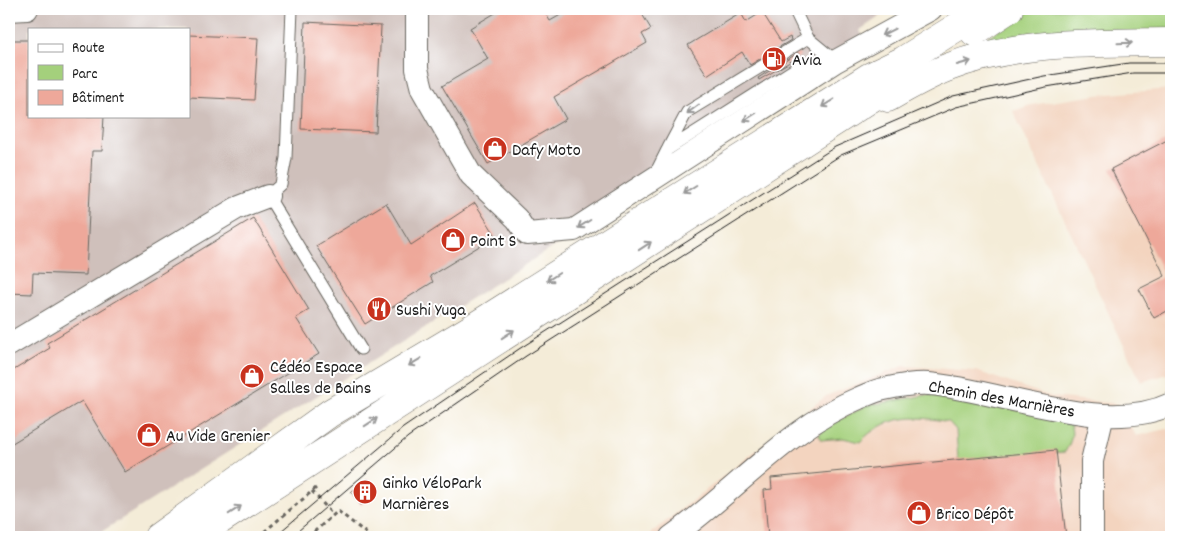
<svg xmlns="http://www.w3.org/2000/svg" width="1180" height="546" viewBox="0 0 1180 546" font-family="Dekko,sans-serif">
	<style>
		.built { fill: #f3d4bf }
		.industrial { fill: #cfc0bb; fill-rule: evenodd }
		.green { fill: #a4d07c; stroke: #60764c }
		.building { fill: #eea89a }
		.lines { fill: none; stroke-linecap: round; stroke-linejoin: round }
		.lane-casing { stroke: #68655e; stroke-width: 13 }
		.street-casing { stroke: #68655e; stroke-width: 24 }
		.secondary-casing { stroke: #68655e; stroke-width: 29 }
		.primary-casing { stroke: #68655e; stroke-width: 29 }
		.path { stroke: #68655e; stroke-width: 3; stroke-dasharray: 4 4; stroke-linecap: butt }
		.lane { stroke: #fff; stroke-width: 11 }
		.street { stroke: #fff; stroke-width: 22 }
		.secondary { stroke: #fff; stroke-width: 28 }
		.primary { stroke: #fff; stroke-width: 28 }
		.tram { stroke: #1c1c1c; stroke-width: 1 }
		.oneway { stroke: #999 }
		.labels { text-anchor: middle; stroke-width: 4; stroke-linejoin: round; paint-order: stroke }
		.poi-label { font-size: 18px; fill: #1c1c1c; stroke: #fff; text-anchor: start }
		.street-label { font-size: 18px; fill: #1c1c1c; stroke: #fff }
	</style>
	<rect width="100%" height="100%" fill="#fff"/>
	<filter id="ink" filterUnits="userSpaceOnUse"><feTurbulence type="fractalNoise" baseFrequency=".02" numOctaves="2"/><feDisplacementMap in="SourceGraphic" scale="10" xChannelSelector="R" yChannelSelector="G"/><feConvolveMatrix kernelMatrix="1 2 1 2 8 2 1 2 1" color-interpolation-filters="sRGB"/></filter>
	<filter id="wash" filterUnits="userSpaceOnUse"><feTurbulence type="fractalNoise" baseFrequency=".0096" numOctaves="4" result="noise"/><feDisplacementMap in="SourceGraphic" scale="20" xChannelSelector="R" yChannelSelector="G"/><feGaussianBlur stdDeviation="1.12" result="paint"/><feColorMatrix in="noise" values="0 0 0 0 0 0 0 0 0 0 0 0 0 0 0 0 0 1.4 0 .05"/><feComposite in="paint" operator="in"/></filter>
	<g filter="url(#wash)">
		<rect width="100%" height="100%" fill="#f4ecd8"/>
		<path class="built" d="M 1171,89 L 1171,373 L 1141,382 L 1013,111 L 1031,105 L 1097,95 Z
			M 903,366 L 976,371 L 1052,397 L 1118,404 L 1136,436 L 1171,428 L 1171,537 L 646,537 L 826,396 Z"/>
		<path class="industrial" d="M 9,9 L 891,9 L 860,30 L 867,49 L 93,537 L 9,537 ZM 29,29 L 189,29 L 189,116 L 29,116 Z"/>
		<path class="green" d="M 1032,9 L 1171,9 L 1171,33 L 963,53 Z
			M 926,395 L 962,397 L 1063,420 L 1070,424 C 1074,434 1071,442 1065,452 L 958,460 L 956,430 L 949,422 C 914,415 886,415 860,442 L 843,438 L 821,440 L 819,435 L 823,429 L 865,406 Z"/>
		<g id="blocks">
			<path class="building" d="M 502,9 L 543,9 L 550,21 L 571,9 L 639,9 L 651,29 L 642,34 L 647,43 L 554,97 L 566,119 L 488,164 L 442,86 L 488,59 L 470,28 Z
				M 762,12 L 781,42 L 790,37 L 791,40 L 750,65 L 742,52 L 707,75 L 688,45 L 741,13 L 746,22 Z
				M 305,22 L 381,26 L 376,132 L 301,129 Z
				M 189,35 L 258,38 L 254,100 L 189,97 Z
				M 9,40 L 29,40 L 29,116 L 104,116 L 102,151 L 92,151 L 86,275 L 33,273 L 32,294 L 9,293 Z
				M 798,53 L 800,56 L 759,80 L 758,78 Z
				M 1171,138 L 1171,309 L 1154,318 L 1139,289 L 1165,276 L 1111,169 Z
				M 386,203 L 411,245 L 475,203 L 496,236 L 430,276 L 433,282 L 365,324 L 316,246 Z
				M 253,218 L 309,310 L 296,318 L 319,354 L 125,472 L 82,401 L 9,445 L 9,373 L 50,348 L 47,343 Z
				M 1056,450 L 1066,537 L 768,537 L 764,490 L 772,489 L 771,478 Z
				M 368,479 L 378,491 L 361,505 L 351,492 Z"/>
		</g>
	</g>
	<g filter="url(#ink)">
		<use href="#blocks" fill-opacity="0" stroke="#68655e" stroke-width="1"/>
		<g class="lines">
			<defs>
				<path id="lane" d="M 292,9 L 286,158 L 281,184 L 268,196 L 361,349
					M 794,9 L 808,38 L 836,61
					M 668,148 L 687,112 L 808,38
					M 656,172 L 667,150 L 801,65 L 824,62"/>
				<path id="street" d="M 417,9 L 417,69 L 422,89 L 471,175 L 517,219 L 527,234 L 574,230 L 836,61 L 931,9
					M 9,10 L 27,9
					M 9,345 L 237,208 L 268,196
					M 671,537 C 734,493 787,428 859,398 C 867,395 876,390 884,389 C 898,386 915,383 929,384 C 1001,390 1104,436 1171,404
					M 1092,537 L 1092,461 L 1103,415"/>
				<path id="secondary" d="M 888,98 C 907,87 928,75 949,67 C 1019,40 1098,43 1171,42"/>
				<path id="primary" d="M 974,32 L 1009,9
					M 158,537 L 330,413 L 469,330 L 869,77 L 904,60 L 986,9
					M 194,537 L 910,73"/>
			</defs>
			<use href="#lane" class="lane-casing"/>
			<use href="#street" class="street-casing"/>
			<use href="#secondary" class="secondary-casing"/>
			<use href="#primary" class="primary-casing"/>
			<path class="path" d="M 312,491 L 333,515
				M 258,537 L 316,488
				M 308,537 L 338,511 L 371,537"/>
			<use href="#lane" class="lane"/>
			<use href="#street" class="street"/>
			<use href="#secondary" class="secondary"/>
			<use href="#primary" class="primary"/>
			<path class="tram" d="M 274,537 L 403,428 L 519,349 L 835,147 L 953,96 L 1044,76 L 1129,63 L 1171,63
				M 291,537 L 408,437 L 526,356 L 841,155 L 956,107 L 1046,87 L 1133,73 L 1171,73"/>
		</g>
		<defs><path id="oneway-shaft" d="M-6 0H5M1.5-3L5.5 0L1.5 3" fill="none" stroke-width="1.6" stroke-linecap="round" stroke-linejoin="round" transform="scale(1.25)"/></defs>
		<g class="oneway">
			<use href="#oneway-shaft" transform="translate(888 32) rotate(153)"/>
			<use href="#oneway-shaft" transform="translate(1125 43) rotate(-2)"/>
			<use href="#oneway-shaft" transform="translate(964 63) rotate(-16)"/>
			<use href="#oneway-shaft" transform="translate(828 103) rotate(148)"/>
			<use href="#oneway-shaft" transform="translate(693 109) rotate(143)"/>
			<use href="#oneway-shaft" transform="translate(750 117) rotate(147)"/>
			<use href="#oneway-shaft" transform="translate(690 190) rotate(148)"/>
			<use href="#oneway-shaft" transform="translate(584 224) rotate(148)"/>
			<use href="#oneway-shaft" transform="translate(645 246) rotate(-33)"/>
			<use href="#oneway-shaft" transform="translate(553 277) rotate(148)"/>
			<use href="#oneway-shaft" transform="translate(508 334) rotate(-33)"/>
			<use href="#oneway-shaft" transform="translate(415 362) rotate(149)"/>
			<use href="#oneway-shaft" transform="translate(371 422) rotate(-33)"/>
			<use href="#oneway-shaft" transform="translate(235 510) rotate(-33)"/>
		</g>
	</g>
	<defs>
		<symbol id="fuel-disc" viewBox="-11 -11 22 22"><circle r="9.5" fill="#c8321e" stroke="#fff"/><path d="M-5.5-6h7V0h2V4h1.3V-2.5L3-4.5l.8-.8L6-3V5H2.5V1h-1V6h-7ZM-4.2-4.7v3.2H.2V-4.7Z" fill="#fff"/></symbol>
		<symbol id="shop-disc" viewBox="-11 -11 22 22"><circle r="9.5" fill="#c8321e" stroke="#fff"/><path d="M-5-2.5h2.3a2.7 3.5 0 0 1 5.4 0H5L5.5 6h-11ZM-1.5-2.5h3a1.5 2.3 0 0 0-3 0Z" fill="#fff"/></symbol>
		<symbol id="restaurant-disc" viewBox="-11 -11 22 22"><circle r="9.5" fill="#c8321e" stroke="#fff"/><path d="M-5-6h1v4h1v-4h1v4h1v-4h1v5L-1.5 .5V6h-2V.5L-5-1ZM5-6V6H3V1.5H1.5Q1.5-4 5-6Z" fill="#fff"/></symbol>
		<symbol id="building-disc" viewBox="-11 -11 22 22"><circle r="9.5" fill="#c8321e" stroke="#fff"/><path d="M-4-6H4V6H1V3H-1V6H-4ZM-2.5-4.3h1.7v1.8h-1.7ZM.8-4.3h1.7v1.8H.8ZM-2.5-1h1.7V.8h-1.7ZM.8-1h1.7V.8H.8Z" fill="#fff"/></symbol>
	</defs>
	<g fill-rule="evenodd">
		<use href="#fuel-disc" x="760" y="45" width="28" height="28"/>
		<use href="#shop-disc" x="481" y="135" width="28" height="28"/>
		<use href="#shop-disc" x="439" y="226" width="28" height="28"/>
		<use href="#restaurant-disc" x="365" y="295" width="28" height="28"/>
		<use href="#shop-disc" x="238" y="362" width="28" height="28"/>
		<use href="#shop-disc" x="135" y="421" width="28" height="28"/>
		<use href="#building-disc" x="351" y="478" width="28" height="28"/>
		<use href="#shop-disc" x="905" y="499" width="28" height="28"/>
	</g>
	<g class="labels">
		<g class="poi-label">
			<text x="792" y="65">Avia</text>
			<text x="512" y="155">Dafy Moto</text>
			<text x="470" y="246">Point S</text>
			<text x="396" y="315">Sushi Yuga</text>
			<text x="270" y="372">Cédéo Espace<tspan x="270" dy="21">Salles de Bains</tspan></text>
			<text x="166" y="441">Au Vide Grenier</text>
			<text x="382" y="488">Ginko VéloPark<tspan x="382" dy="21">Marnières</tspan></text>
			<text x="936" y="519">Brico Dépôt</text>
		</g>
		<g class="street-label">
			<text transform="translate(1002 398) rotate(10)" y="6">Chemin des Marnières</text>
		</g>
	</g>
	<rect width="1180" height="546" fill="none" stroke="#fff" stroke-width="30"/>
	<rect x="28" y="28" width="162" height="90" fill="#ffffff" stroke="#a4a4a4"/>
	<rect x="38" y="44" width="25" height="8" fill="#ffffff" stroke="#a4a4a4"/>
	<text x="72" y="52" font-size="15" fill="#1c1c1c">Route</text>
	<rect x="38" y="65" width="25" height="15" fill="#a4d07c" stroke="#a4a4a4"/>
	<text x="72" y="78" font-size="15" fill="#1c1c1c">Parc</text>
	<rect x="38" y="90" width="25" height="15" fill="#eea89a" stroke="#a4a4a4"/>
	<text x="72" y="102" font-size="15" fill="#1c1c1c">Bâtiment</text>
</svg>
